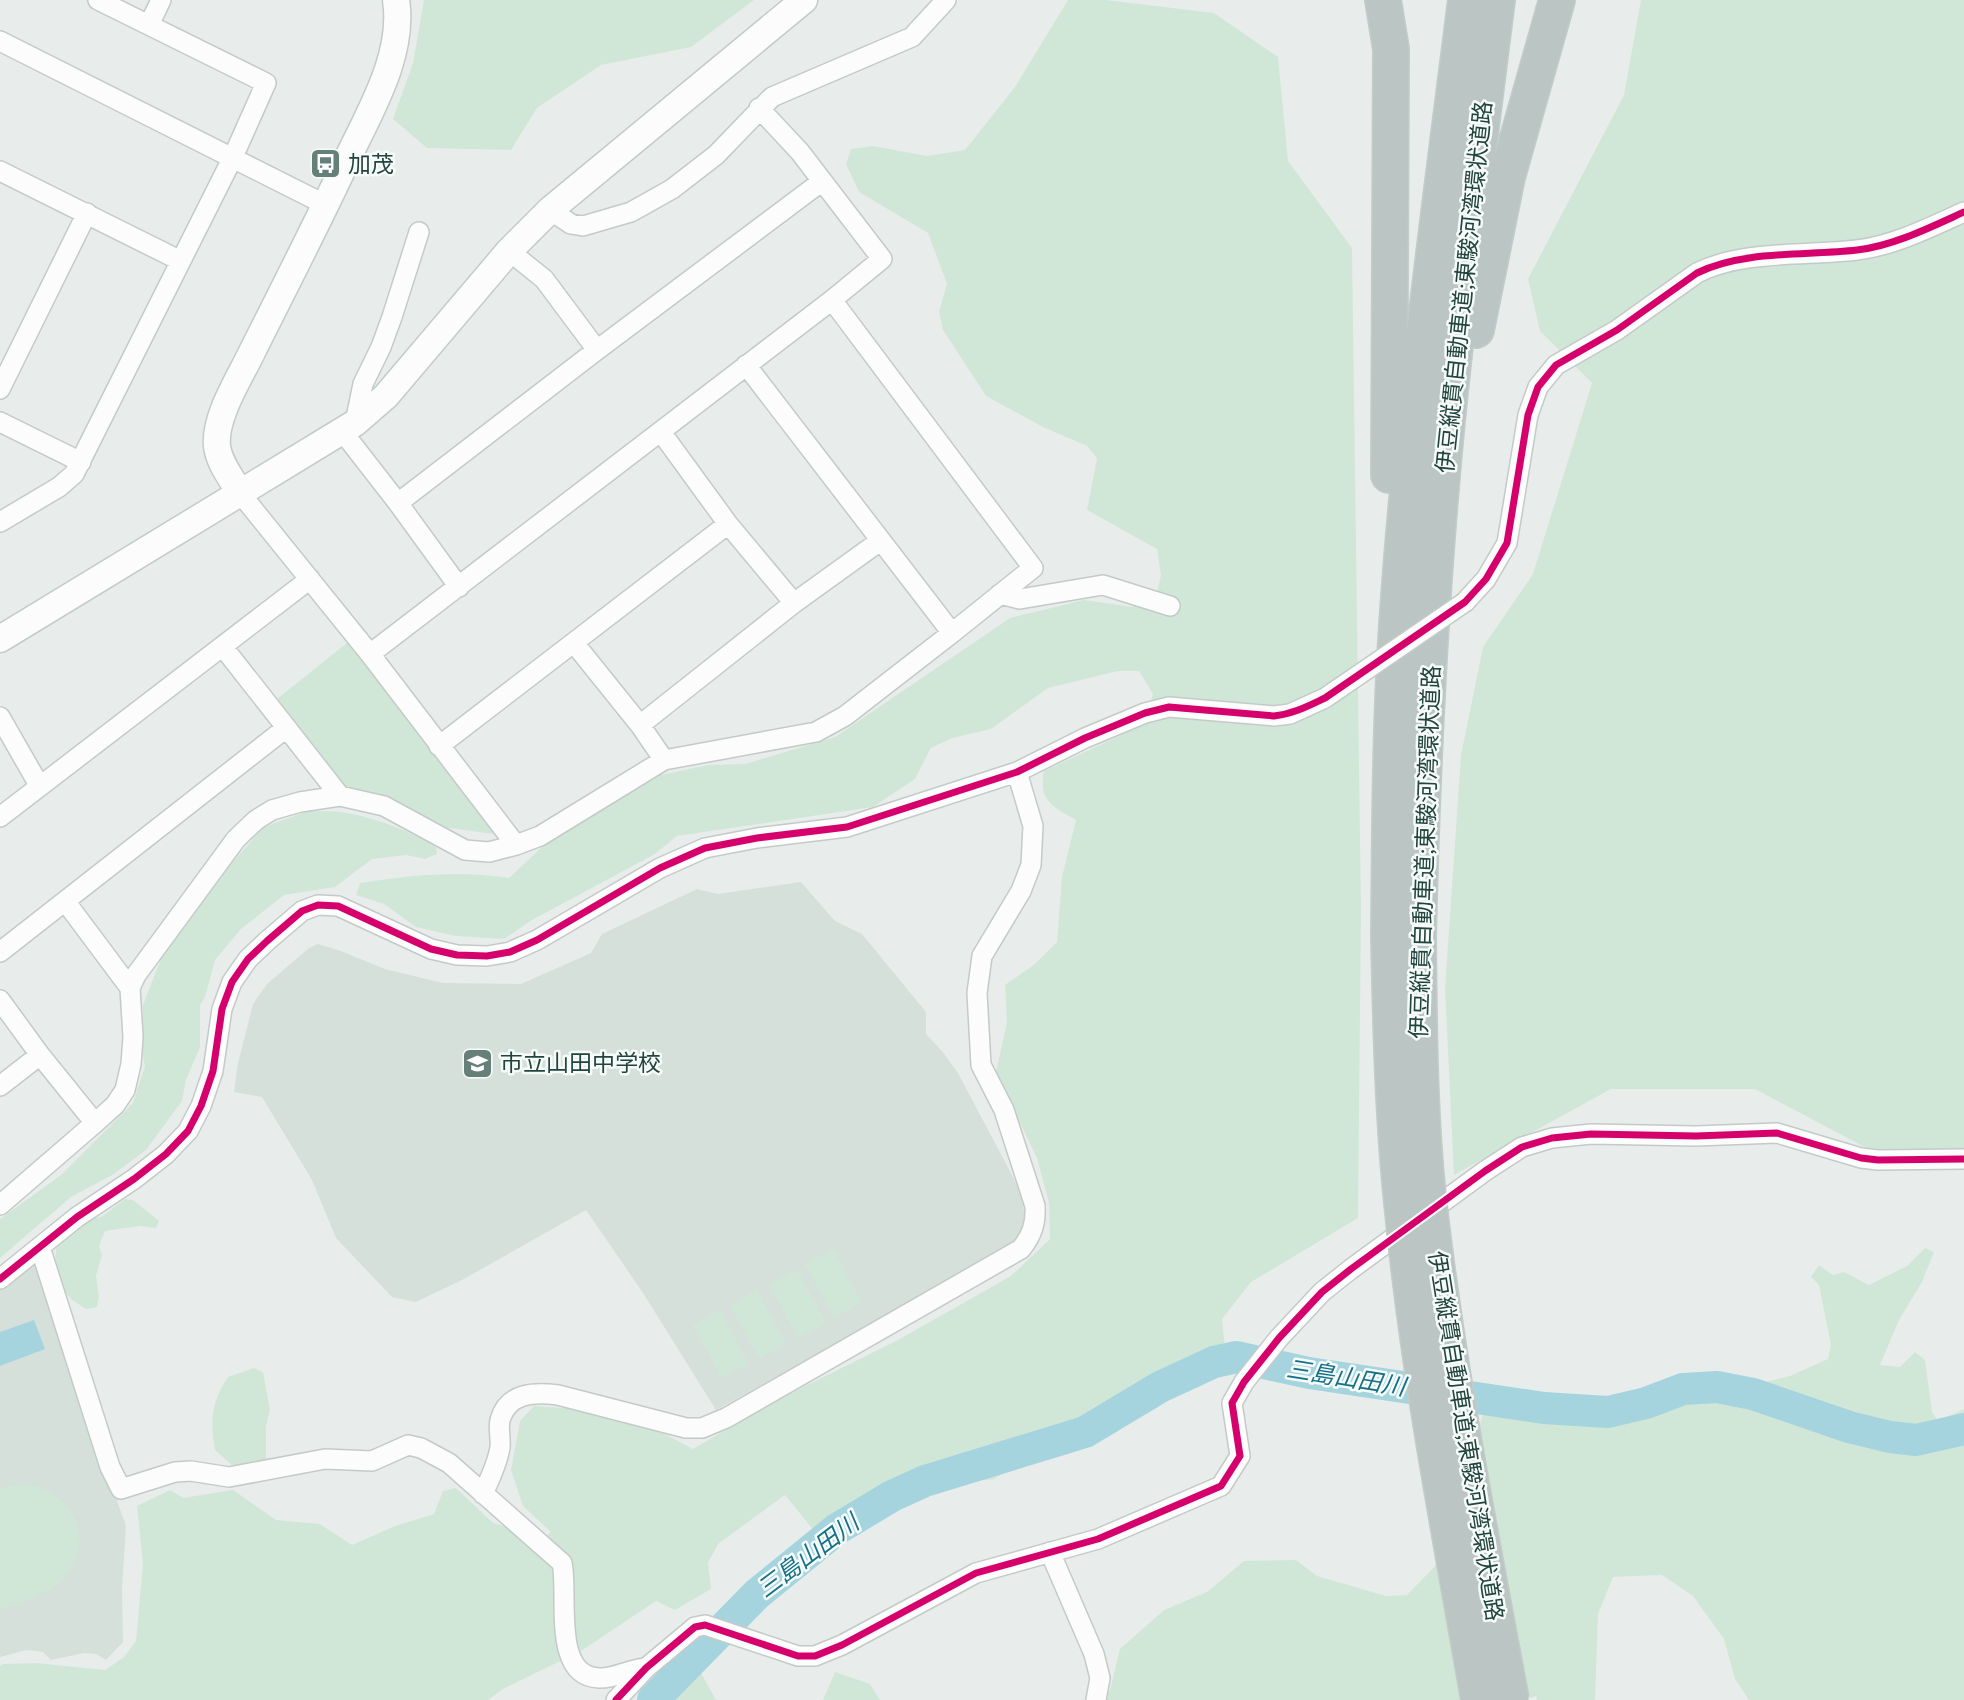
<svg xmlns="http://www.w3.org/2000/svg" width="1964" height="1700" viewBox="0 0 1964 1700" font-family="'PT Sans','Noto Sans JP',sans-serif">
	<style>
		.built { fill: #d5e0db }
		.green { fill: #d0e7d8 }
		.water { fill: #a5d4de }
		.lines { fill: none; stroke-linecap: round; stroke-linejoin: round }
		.river { stroke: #a5d4de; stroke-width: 32 }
		.street-casing { stroke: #c4cac8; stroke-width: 22 }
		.secondary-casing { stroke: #c3cbc8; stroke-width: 29 }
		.highway-casing { stroke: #c2ccc9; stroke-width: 38 }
		.street { stroke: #fcfcfc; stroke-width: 19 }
		.secondary { stroke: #fcfcfc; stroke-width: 26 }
		.highway { stroke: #bbc5c3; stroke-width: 35 }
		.street-bridge-casing { stroke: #c4cac8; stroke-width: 22; stroke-linecap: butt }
		.highway-bridge-casing { stroke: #c2ccc9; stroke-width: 38; stroke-linecap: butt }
		.street-bridge { stroke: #fcfcfc; stroke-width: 19 }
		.highway-bridge { stroke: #bbc5c3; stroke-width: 35 }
		.cycleway-casing { stroke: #f6fbf9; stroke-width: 11 }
		.cycleway { stroke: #d6006c; stroke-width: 7 }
		.labels { text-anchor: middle; stroke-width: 5; stroke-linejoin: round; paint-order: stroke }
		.poi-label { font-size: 23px; fill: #21443c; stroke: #f6fbf9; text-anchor: start }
		.street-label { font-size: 23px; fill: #21443c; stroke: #f6fbf9 }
		.water-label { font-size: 24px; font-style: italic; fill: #147087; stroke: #f6fbf9 }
	</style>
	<rect width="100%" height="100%" fill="#e8edeb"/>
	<path class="built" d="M 801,882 L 835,921 L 862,934 L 926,1012 L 926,1034 L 942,1051 L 958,1073 L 1013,1177 L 1022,1197 L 1026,1225 L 1021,1236 L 1001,1252 L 716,1410 L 643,1293 L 586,1210 L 462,1280 L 416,1302 L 392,1297 L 336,1238 L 312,1180 L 262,1097 L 234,1092 L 238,1063 L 253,1004 L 267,984 L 309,948 L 318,944 L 341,951 L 385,969 L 443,983 L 521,984 L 591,953 L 602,934 L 697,889 L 718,894 Z
		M 32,1266 L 39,1267 L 90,1425 L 126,1526 L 122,1588 L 123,1642 L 106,1660 L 96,1654 L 84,1653 L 51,1660 L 43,1652 L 26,1650 L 0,1657 L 0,1288 Z"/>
	<path class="green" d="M 424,0 L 754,0 L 691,47 L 601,65 L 537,108 L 511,150 L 427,148 L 393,119 L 413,63 Z
		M 1068,0 L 1106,0 L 1214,13 L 1278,57 L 1288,161 L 1352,248 L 1361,910 L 1358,1218 L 1251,1282 L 1222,1319 L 1225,1348 L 1167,1377 L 994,1479 L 892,1491 L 819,1537 L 785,1495 L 718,1544 L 708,1563 L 711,1589 L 675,1610 L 656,1601 L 581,1651 L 503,1689 L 488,1700 L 0,1700 L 0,1666 L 3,1664 L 36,1663 L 105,1670 L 124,1657 L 136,1641 L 143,1564 L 137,1506 L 170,1490 L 183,1498 L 233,1490 L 276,1520 L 320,1524 L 352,1545 L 395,1526 L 434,1514 L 443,1491 L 456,1488 L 493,1523 L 512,1528 L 532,1550 L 551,1532 L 523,1506 L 511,1470 L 520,1421 L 534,1406 L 565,1408 L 659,1431 L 693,1449 L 775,1401 L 898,1340 L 1011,1276 L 1050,1239 L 1049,1203 L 1037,1158 L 996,1072 L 1007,1022 L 1005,985 L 1035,964 L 1057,942 L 1062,877 L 1076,820 C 1053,807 1038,801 1044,771 L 1143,725 L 1153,694 L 1139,671 L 1118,671 L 1048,688 L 991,729 L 952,738 L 931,748 L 915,779 L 873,807 L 677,836 L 655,854 L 532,920 L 504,939 L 455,936 L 416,927 L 384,904 L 356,895 L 360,883 C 410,875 460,870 509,878 L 543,846 L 661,775 L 708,765 L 745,764 L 835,737 L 1010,618 L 1084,600 L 1133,607 L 1157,593 L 1161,575 L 1157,549 L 1087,510 L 1097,458 L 1087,446 L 1043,427 L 986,396 L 943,330 L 939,312 L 947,284 L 928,233 L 859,192 L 846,164 L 851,149 L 873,146 L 927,156 L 965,150 L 1015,87 Z
		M 1641,0 L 1964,0 L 1964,1151 L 1874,1152 L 1755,1089 L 1611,1089 L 1454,1175 L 1445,989 L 1461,755 L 1483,647 L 1533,574 L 1592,383 L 1540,331 L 1528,279 L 1624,95 Z
		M 348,642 L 498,831 L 493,834 L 429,825 L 369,793 L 346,788 L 291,723 L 277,699 Z
		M 308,811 C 321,811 335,811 347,813 C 377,818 410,831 436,847 L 437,854 L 425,859 L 406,855 L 372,859 L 335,887 L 284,895 L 241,929 L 215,960 L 205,997 L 200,1005 L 200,1047 L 186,1080 L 182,1101 L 146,1150 L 114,1174 L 71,1197 L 0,1258 L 0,1219 L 61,1175 L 133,1103 L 145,1066 L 142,1053 L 143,1005 L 164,951 L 229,866 L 264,827 Z
		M 125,1199 L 133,1200 L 159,1221 L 156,1228 L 140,1226 L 105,1231 L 99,1246 L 102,1255 L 96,1276 L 99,1297 L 97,1307 L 86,1309 L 72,1300 L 63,1290 L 55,1267 L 56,1248 L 89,1219 L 101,1217 Z
		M 1925,1248 L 1934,1252 L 1922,1282 L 1899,1320 L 1880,1365 L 1900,1367 L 1915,1352 L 1925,1360 L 1932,1412 L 1938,1421 L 1964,1409 L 1964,1700 L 1749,1700 L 1735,1679 L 1724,1639 L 1693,1596 L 1662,1575 L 1613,1577 L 1598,1614 L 1595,1700 L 1537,1700 L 1536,1696 L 1525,1700 L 1104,1700 L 1110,1690 L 1120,1649 L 1164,1610 L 1207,1592 L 1244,1561 L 1296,1560 L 1317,1576 L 1386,1596 L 1407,1595 L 1436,1565 L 1483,1475 L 1477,1434 L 1483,1414 L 1502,1414 L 1524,1420 L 1566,1412 L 1673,1404 L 1790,1376 L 1828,1359 L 1831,1345 L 1819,1285 L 1811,1277 L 1819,1265 L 1833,1275 L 1844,1272 L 1869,1285 L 1907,1266 Z
		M 833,1249 L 862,1303 L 834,1317 L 805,1264 Z
		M 797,1270 L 826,1323 L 798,1338 L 769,1284 Z
		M 757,1290 L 786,1344 L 759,1358 L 730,1305 Z
		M 720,1310 L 749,1364 L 722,1378 L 693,1325 Z
		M 254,1368 L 263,1372 L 270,1410 L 266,1426 L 266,1459 L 254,1467 L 236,1469 L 215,1450 C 210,1421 211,1402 228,1377 Z
		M 26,1483 C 62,1491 92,1523 74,1561 C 71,1569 66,1578 59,1583 C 44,1596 19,1602 0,1609 L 0,1488 Z
		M 700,1671 L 716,1700 L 668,1700 Z
		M 835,1672 L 870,1684 L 880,1700 L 823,1700 Z"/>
	<path class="water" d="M 34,1320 L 45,1349 L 0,1366 L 0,1332 Z"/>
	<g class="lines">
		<path class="river" d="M 653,1700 L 757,1594 L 837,1529 L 892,1496 L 925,1481 L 1085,1432 L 1160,1387 L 1214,1362 L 1237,1357 L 1309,1373 L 1544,1408 L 1608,1412 L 1646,1403 L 1683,1389 L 1717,1387 L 1753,1394 L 1849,1427 L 1890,1437 L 1916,1440 L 1964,1429"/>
		<defs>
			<path id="street" d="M 149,25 L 161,0
				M 0,41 L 326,205
				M 0,171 L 179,260
				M 550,210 L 571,224 L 583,226 L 631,212 L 672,189 L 716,155 L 772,97 L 912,37 L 946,0
				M 509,251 L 544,279 L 597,350
				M 746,365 L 952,633 L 1033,568 L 832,300
				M 0,389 L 87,213
				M 0,422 L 81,462
				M 355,423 L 363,384 L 381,347 L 392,317 L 419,232
				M 342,431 L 398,503 L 459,587
				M 661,432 L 728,524 L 794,603
				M 240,493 L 370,654 L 516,845
				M 398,503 L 597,350 L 821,182
				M 0,522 L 59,487 L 74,474 L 233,157 L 266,83 L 98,0
				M 1000,594 L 1020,599 L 1103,585 L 1170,606
				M 1465,602 L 1486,579 L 1507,543 L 1528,415 L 1538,387 L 1556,365 L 1617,330 L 1697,273 C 1743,250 1806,256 1857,250 C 1893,246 1931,227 1964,212
				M 574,643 L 640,725 L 664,760
				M 223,647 L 340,796
				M 370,654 L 832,300 L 882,259 L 800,152 L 759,108
				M 0,717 L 39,785
				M 640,725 L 794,603 L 880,541
				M 439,746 L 728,524
				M 0,817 L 310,579
				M 65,901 L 130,988
				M 0,952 L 286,728
				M 0,1000 L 40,1055 L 95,1123
				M 0,1086 L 40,1055
				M 0,1205 L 95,1123 L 115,1105 L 125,1090 L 131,1064 L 133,1037 L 130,988 L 136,975 L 236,839 L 256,820 L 272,810 L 300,802 L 340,796 L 384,806 L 465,850 L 489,852 L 516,845 L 540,836 L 664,760 L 816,732 L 845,716 L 952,633
				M 40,1247 L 110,1467 L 121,1489 L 175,1472 L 191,1471 L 229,1477 L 325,1459 L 372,1461 L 408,1445 L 421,1448 L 449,1463 L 562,1563 C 569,1594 551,1676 599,1678 C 614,1679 629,1669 646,1668
				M 0,1279 L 77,1217 L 134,1179 L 166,1154 L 188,1131 L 201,1106 L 213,1071 L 222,1009 L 232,982 L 248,959 L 267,941 L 302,911 L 318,905 L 338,906 L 431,949 L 457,955 L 487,956 L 510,952 L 537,940 L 660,868 L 705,848 L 757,838 L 847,827 L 1017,772 L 1085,738 L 1145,713 L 1169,707 L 1274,716 L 1290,714 L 1325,698
				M 483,1494 C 489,1480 498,1463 500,1447 C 501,1438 498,1429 500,1420 C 508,1392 535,1392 558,1395 L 686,1428 L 702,1428 L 726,1418 L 1021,1249 C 1032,1235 1036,1224 1035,1206 L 1004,1110 L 981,1065 L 977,993 L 982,956 L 1021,891 L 1031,865 L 1033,826 L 1017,772
				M 1050,1552 L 1094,1654 L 1100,1678 L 1096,1700
				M 616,1700 L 646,1668 L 695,1627 L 705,1625 L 798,1656 L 815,1656 L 842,1645 L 976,1573 L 1098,1539 L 1221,1486 L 1240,1456 L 1232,1403 L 1244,1382 L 1279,1338 L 1322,1292 L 1351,1269 L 1485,1171 L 1522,1147 L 1552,1138 L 1591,1134 L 1696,1136 L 1777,1133 L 1861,1158 L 1878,1160 L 1964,1159"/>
			<path id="secondary" d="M 240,493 C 232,479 219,463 217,446 C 214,417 240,377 252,352 C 283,290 315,228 344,166 C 367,116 405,57 396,0
				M 0,639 L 355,423 L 386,396 L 509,251 L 550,210 L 804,0"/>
			<path id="highway" d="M 1383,0 L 1391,49 L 1389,475
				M 1476,330 L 1507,177 L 1557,0
				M 1389,937 C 1390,833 1390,729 1397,625 C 1411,416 1440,208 1466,0
				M 1418,937 C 1422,768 1430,599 1446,431 C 1460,287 1479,143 1497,0"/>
		</defs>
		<use href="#street" class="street-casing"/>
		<use href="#secondary" class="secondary-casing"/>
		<use href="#highway" class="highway-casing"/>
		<use href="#street" class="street"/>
		<use href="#secondary" class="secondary"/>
		<use href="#highway" class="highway"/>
		<defs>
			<path id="street-bridge" d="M 1325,698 L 1465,602"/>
			<path id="highway-bridge" d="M 1389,937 C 1391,1029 1393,1120 1403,1212 C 1419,1376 1451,1538 1479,1700
				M 1418,937 C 1419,1024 1419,1111 1428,1197 C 1447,1366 1480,1533 1511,1700"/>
		</defs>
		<use href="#street-bridge" class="street-bridge-casing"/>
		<use href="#highway-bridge" class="highway-bridge-casing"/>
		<use href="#street-bridge" class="street-bridge"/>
		<use href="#highway-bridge" class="highway-bridge"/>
		<defs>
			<path id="cycleway" d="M 0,1279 L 77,1217 L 134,1179 L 166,1154 L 188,1131 L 201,1106 L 213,1071 L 222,1009 L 232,982 L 248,959 L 267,941 L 302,911 L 318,905 L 338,906 L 431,949 L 457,955 L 487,956 L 510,952 L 537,940 L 660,868 L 705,848 L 757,838 L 847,827 L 1017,772 L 1085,738 L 1145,713 L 1169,707 L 1274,716 C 1293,714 1308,706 1325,698 L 1465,602 L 1486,579 L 1507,543 L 1528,415 L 1538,387 L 1556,365 L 1617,330 L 1697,273 C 1743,250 1806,256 1857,250 C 1893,246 1931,227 1964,212
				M 616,1700 L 646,1668 L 695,1627 L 705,1625 L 798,1656 L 815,1656 L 842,1645 L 976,1573 L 1098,1539 L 1221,1486 L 1240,1456 L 1232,1403 L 1244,1382 L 1279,1338 L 1322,1292 L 1351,1269 L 1485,1171 L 1522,1147 L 1552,1138 L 1591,1134 L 1696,1136 L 1777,1133 L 1861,1158 L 1878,1160 L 1964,1159"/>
		</defs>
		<use href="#cycleway" class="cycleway-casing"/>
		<use href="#cycleway" class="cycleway"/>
	</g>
	<defs>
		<symbol id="bus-square" viewBox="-11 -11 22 22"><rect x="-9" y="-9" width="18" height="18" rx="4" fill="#677f79" stroke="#f6fbf9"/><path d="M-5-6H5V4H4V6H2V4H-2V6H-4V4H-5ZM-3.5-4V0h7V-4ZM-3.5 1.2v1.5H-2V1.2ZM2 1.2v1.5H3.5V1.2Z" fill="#fff"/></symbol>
		<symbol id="school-square" viewBox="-11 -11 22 22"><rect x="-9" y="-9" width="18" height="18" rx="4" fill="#677f79" stroke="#f6fbf9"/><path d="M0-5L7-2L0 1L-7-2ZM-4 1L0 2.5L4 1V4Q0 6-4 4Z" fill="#fff"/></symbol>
	</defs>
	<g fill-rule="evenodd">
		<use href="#bus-square" x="308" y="146" width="35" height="35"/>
		<use href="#school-square" x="460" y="1046" width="35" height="35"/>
	</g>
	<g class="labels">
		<g class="poi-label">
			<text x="348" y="172">加茂</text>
			<text x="500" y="1071">市立山田中学校</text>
		</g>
		<g class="street-label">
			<text transform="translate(1464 287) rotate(-84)" y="8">伊豆縦貫自動車道;東駿河湾環状道路</text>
			<text transform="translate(1425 852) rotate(-88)" y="8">伊豆縦貫自動車道;東駿河湾環状道路</text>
			<text transform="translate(1466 1436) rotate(81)" y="8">伊豆縦貫自動車道;東駿河湾環状道路</text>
		</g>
		<g class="water-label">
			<text transform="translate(1346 1378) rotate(9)" y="8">三島山田川</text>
			<text transform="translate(808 1556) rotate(-37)" y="8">三島山田川</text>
		</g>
	</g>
</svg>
